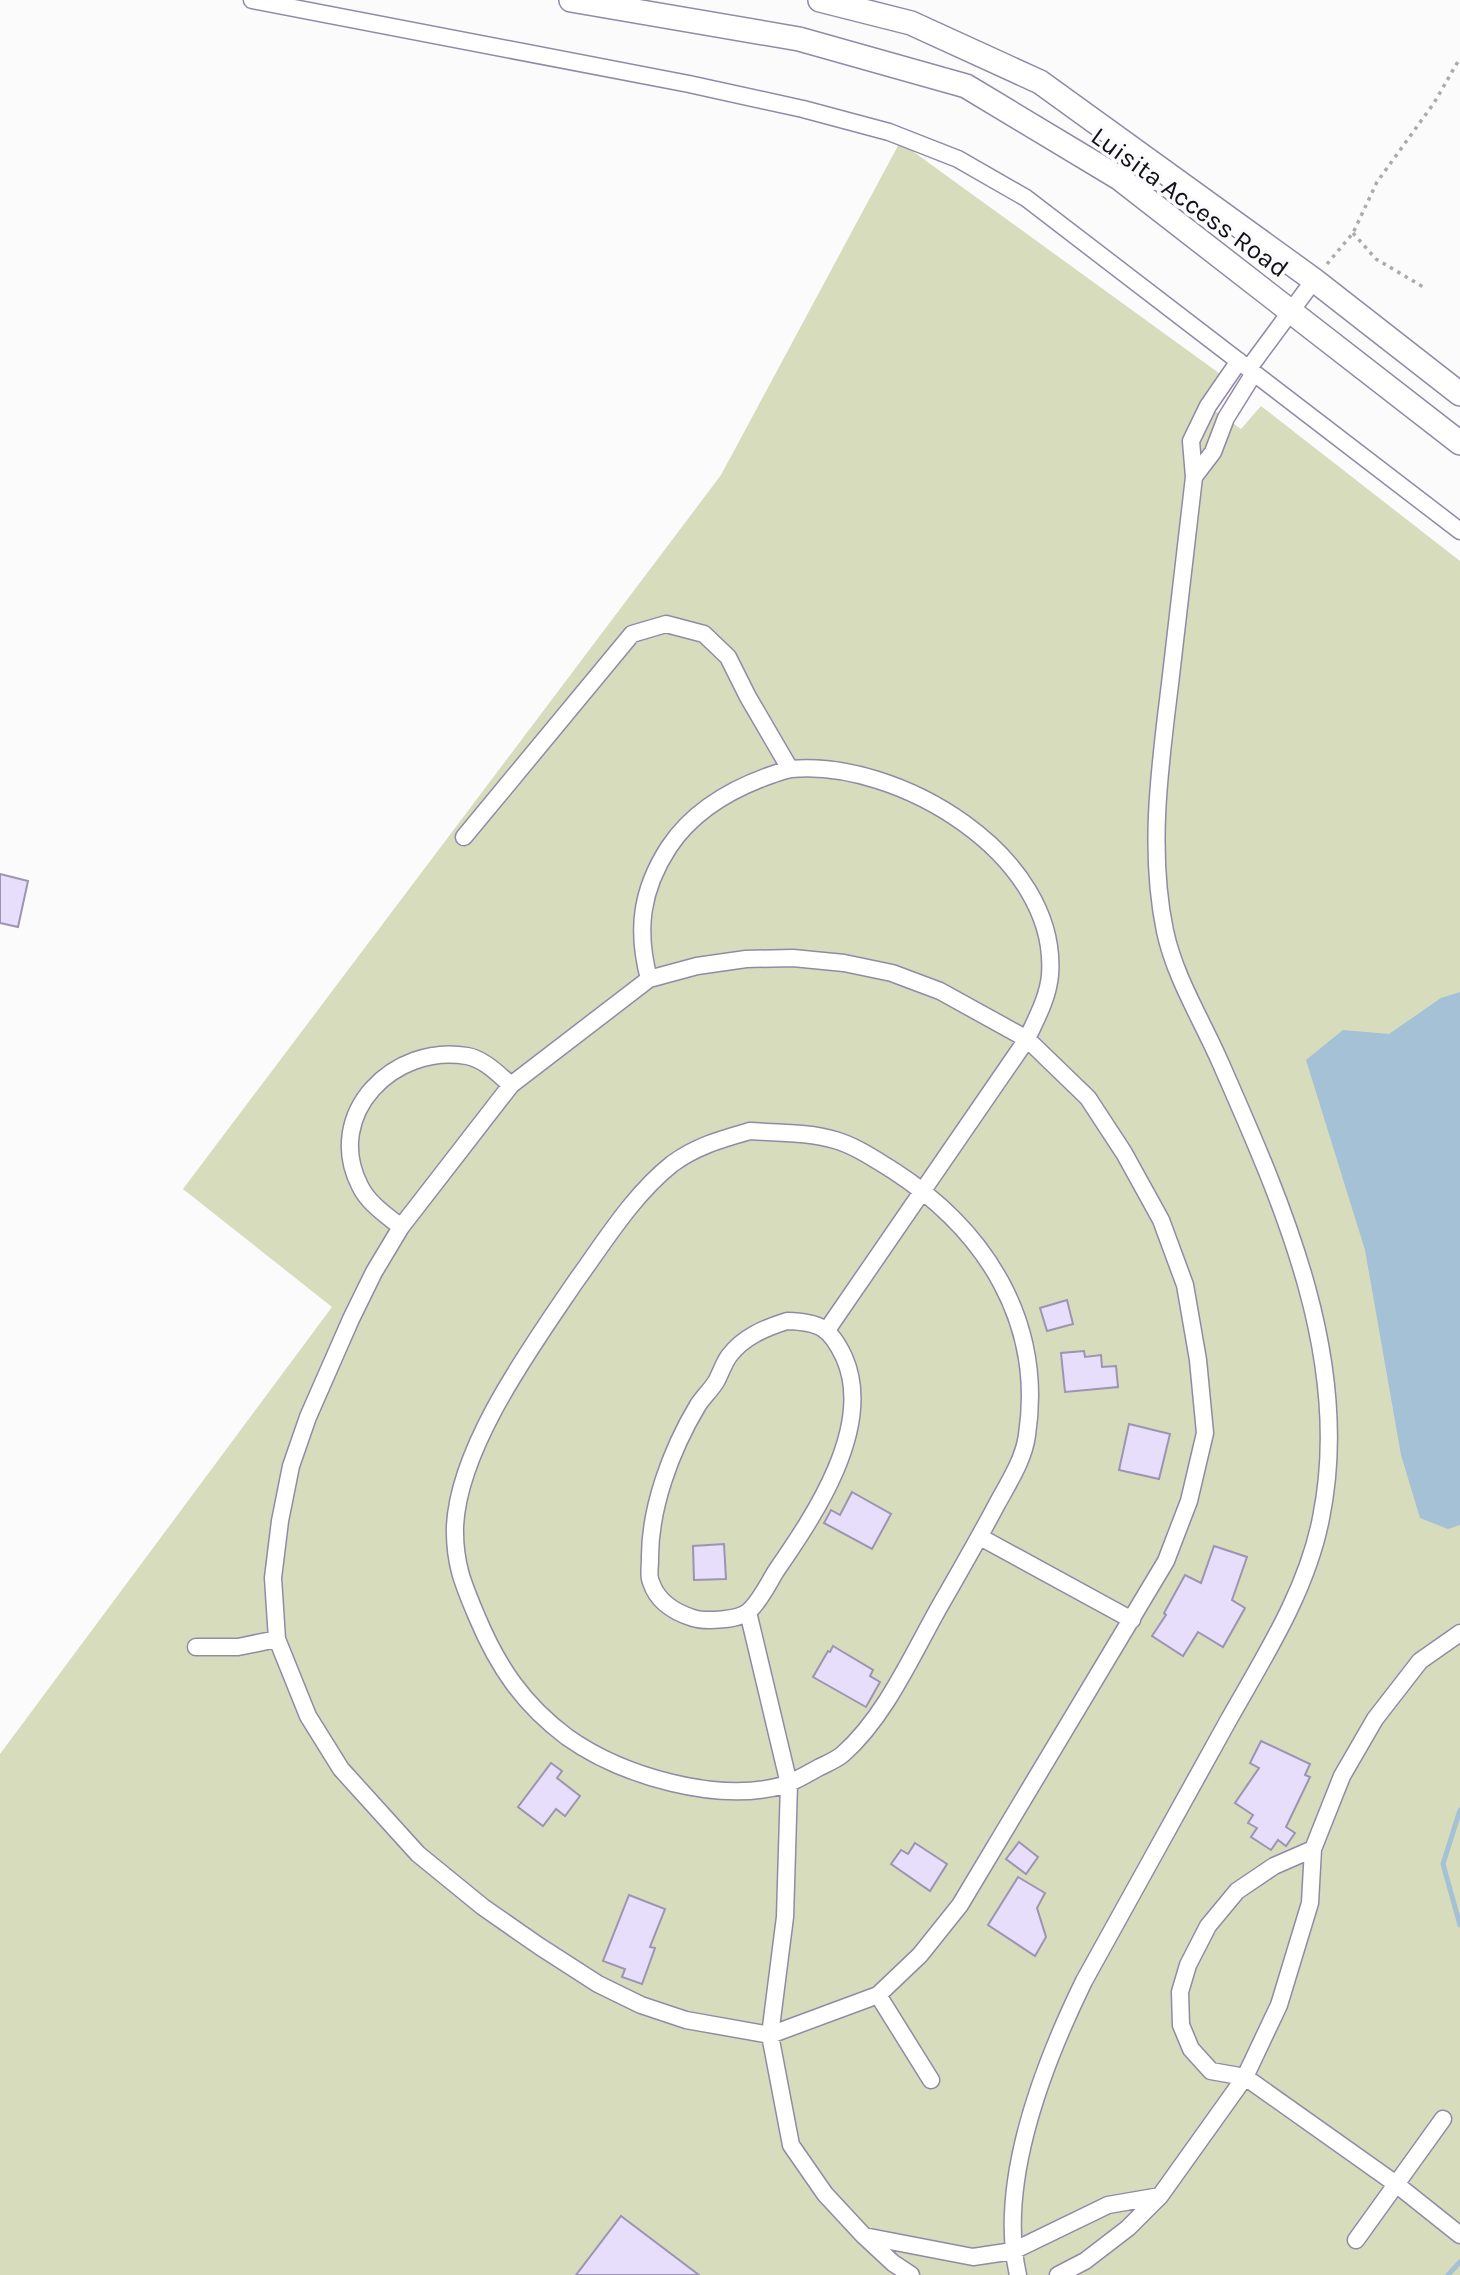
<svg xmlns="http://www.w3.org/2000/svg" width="1460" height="2275" viewBox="0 0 1460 2275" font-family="Karla,sans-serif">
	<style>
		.green { fill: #d7dcbd }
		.water { fill: #a5c1d6 }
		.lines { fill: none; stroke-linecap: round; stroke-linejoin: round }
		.stream { stroke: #a5c1d6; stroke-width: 5 }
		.building { fill: #e7defc; stroke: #9d93b2; stroke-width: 2 }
		.street-casing { stroke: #9389a7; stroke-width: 19 }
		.secondary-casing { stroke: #9389a7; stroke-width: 26 }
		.path { stroke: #acaaae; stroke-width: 3.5; stroke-dasharray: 3.5 5; stroke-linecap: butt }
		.street { stroke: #fff; stroke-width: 16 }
		.secondary { stroke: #fff; stroke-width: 23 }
		.labels { text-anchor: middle; stroke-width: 7; stroke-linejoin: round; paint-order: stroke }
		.street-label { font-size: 26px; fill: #130f1a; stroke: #fbfbfb }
	</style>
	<rect width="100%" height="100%" fill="#fbfbfb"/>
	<path class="green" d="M 900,142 L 1223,376 L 1208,406 L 1241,429 L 1261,406 L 1460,561 L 1460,2275 L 0,2275 L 0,1754 L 332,1307 L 183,1189 L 721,475 Z"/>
	<path class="water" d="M 1460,992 L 1460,1525 L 1448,1529 L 1420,1518 L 1401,1455 L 1365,1250 L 1306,1060 L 1343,1030 L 1389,1034 L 1441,998 Z"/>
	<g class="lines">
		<path class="stream" d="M 1460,1810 L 1443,1864 L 1460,1925
			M 1448,2275 L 1460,2262"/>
	</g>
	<path class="building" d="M 0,874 L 28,881 L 18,927 L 0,923 Z
		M 1067,1300 L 1073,1324 L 1047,1331 L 1040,1308 Z
		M 1084,1351 L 1085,1357 L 1101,1355 L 1102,1367 L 1116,1366 L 1118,1387 L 1065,1392 L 1061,1353 Z
		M 1129,1424 L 1170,1434 L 1159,1479 L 1119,1470 Z
		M 852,1492 L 891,1514 L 872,1549 L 824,1523 L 831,1510 L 840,1515 Z
		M 724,1544 L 726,1579 L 694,1580 L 693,1546 Z
		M 1214,1546 L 1247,1557 L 1232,1600 L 1245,1608 L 1223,1647 L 1198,1632 L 1183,1656 L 1152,1636 L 1166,1615 L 1164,1613 L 1185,1575 L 1201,1583 Z
		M 833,1646 L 873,1670 L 870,1676 L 880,1682 L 866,1707 L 813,1677 L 828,1651 L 830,1652 Z
		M 1261,1741 L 1310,1764 L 1305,1775 L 1310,1777 L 1286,1827 L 1295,1833 L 1286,1846 L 1278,1840 L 1271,1850 L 1251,1837 L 1257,1828 L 1248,1823 L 1253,1815 L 1235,1803 L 1259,1768 L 1250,1763 Z
		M 551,1763 L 562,1771 L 557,1778 L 580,1796 L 565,1816 L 556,1809 L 543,1826 L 518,1807 Z
		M 1019,1842 L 1038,1857 L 1026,1874 L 1006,1859 Z
		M 915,1843 L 947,1864 L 930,1891 L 891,1864 L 901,1850 L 908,1854 Z
		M 1018,1877 L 1045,1893 L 1037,1908 L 1046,1937 L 1035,1956 L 988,1925 Z
		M 629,1895 L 665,1909 L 650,1947 L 655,1948 L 642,1984 L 622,1977 L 625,1969 L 603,1961 Z
		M 621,2216 L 699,2275 L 576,2275 Z"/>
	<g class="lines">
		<defs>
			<path id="street" d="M 252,0 L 689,84 L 803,109 L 889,132 L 958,159 L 1026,198 L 1460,531
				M 1249,368 L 1314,280
				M 1194,477 L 1213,452 L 1226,418 L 1254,373
				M 464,837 L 632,634 L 666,624 L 704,634 L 728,657 L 748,697 L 790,769
				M 793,958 L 844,963 L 892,973 L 940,991 L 1027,1039 L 1088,1098 L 1124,1153 L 1161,1220 L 1185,1285 L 1198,1360 L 1205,1433 L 1189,1501 L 1166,1561 L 960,1905 L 920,1955 L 878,1995 L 770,2035 L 686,2020 L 641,2005 L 598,1984 L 539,1946 L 483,1907 L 418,1854 L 341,1769 L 308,1716 L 277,1639 L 273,1578 L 280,1521 L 291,1466 L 308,1417 L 351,1319 L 374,1272 L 401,1227 L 511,1085 L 649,979 L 697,966 L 746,959 Z
				M 649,979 C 636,930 641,890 669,847 C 693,811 731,789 771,775 C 777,773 784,770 791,769 C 898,759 1059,855 1050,975 C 1048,998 1036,1019 1027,1039 L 827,1330
				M 750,1131 C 778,1133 809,1132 835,1140 C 856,1146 876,1160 894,1171 C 986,1231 1044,1322 1027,1435 C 1024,1459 1009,1482 997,1504 C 979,1538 960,1571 941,1604 C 913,1653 886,1716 843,1754 C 836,1760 826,1764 818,1768 C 807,1774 796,1781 784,1785 C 718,1804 622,1776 567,1737 C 523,1704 498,1667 477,1617 C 463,1584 454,1563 455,1526 C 459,1446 532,1346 576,1281 C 605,1241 633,1195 672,1164 C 696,1146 722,1139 750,1131 Z
				M 401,1227 C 386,1215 368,1203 360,1186 C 323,1114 394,1043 467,1056 C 484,1059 498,1074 511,1085
				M 787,1321 C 819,1322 830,1327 844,1357 C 875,1426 814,1516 776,1571 C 768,1584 760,1601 749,1611 C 740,1620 705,1622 693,1618 C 674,1612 657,1601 651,1582 C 648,1576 650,1567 650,1561 C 649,1509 671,1450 698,1405 C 704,1396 712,1389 717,1380 C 721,1372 724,1363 729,1356 C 743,1337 765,1328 787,1321 Z
				M 980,1537 L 1132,1620
				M 748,1612 L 789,1784 L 785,1917 L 770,2035 L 791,2145 L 825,2194 L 864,2236 L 893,2263 L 911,2275
				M 196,1647 L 238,1647 L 277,1639
				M 1313,1849 L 1274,1866 L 1237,1891 L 1208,1926 L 1188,1965 L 1180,1992 L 1181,2025 L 1191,2049 L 1211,2071 L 1245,2077 L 1396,2184 L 1460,2235
				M 878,1995 L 931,2080
				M 864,2236 L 973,2257 L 1013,2251 L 1108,2205 L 1160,2196
				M 1356,2240 L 1443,2119
				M 1018,2275 C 997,2183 1044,2063 1084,1981 C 1132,1894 1180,1808 1228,1721 C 1264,1657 1307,1591 1321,1518 C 1353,1361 1283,1205 1221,1064 C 1202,1020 1175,978 1165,931 C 1148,850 1160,765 1170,684 C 1178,615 1186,546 1194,477 L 1191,441 L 1208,406 L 1239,361
				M 1058,2275 L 1085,2261 L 1128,2228 L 1160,2196 L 1245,2077 L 1279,2005 L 1310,1903 L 1313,1849 L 1342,1776 L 1375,1719 L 1420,1661 L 1460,1633"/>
			<path id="secondary" d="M 571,0 L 799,39 L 966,86 L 1119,178 L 1460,443
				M 820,0 L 911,23 L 1040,82 L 1314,280 L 1460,394"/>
		</defs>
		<use href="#street" class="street-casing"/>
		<use href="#secondary" class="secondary-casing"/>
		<path class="path" d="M 1353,233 L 1376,259 L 1425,288
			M 1327,264 L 1353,233 L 1377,182 L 1434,103 L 1460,58"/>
		<use href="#street" class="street"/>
		<use href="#secondary" class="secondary"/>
	</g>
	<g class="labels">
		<g class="street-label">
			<text transform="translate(1190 202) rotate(36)" y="9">Luisita Access Road</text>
		</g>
	</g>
</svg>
